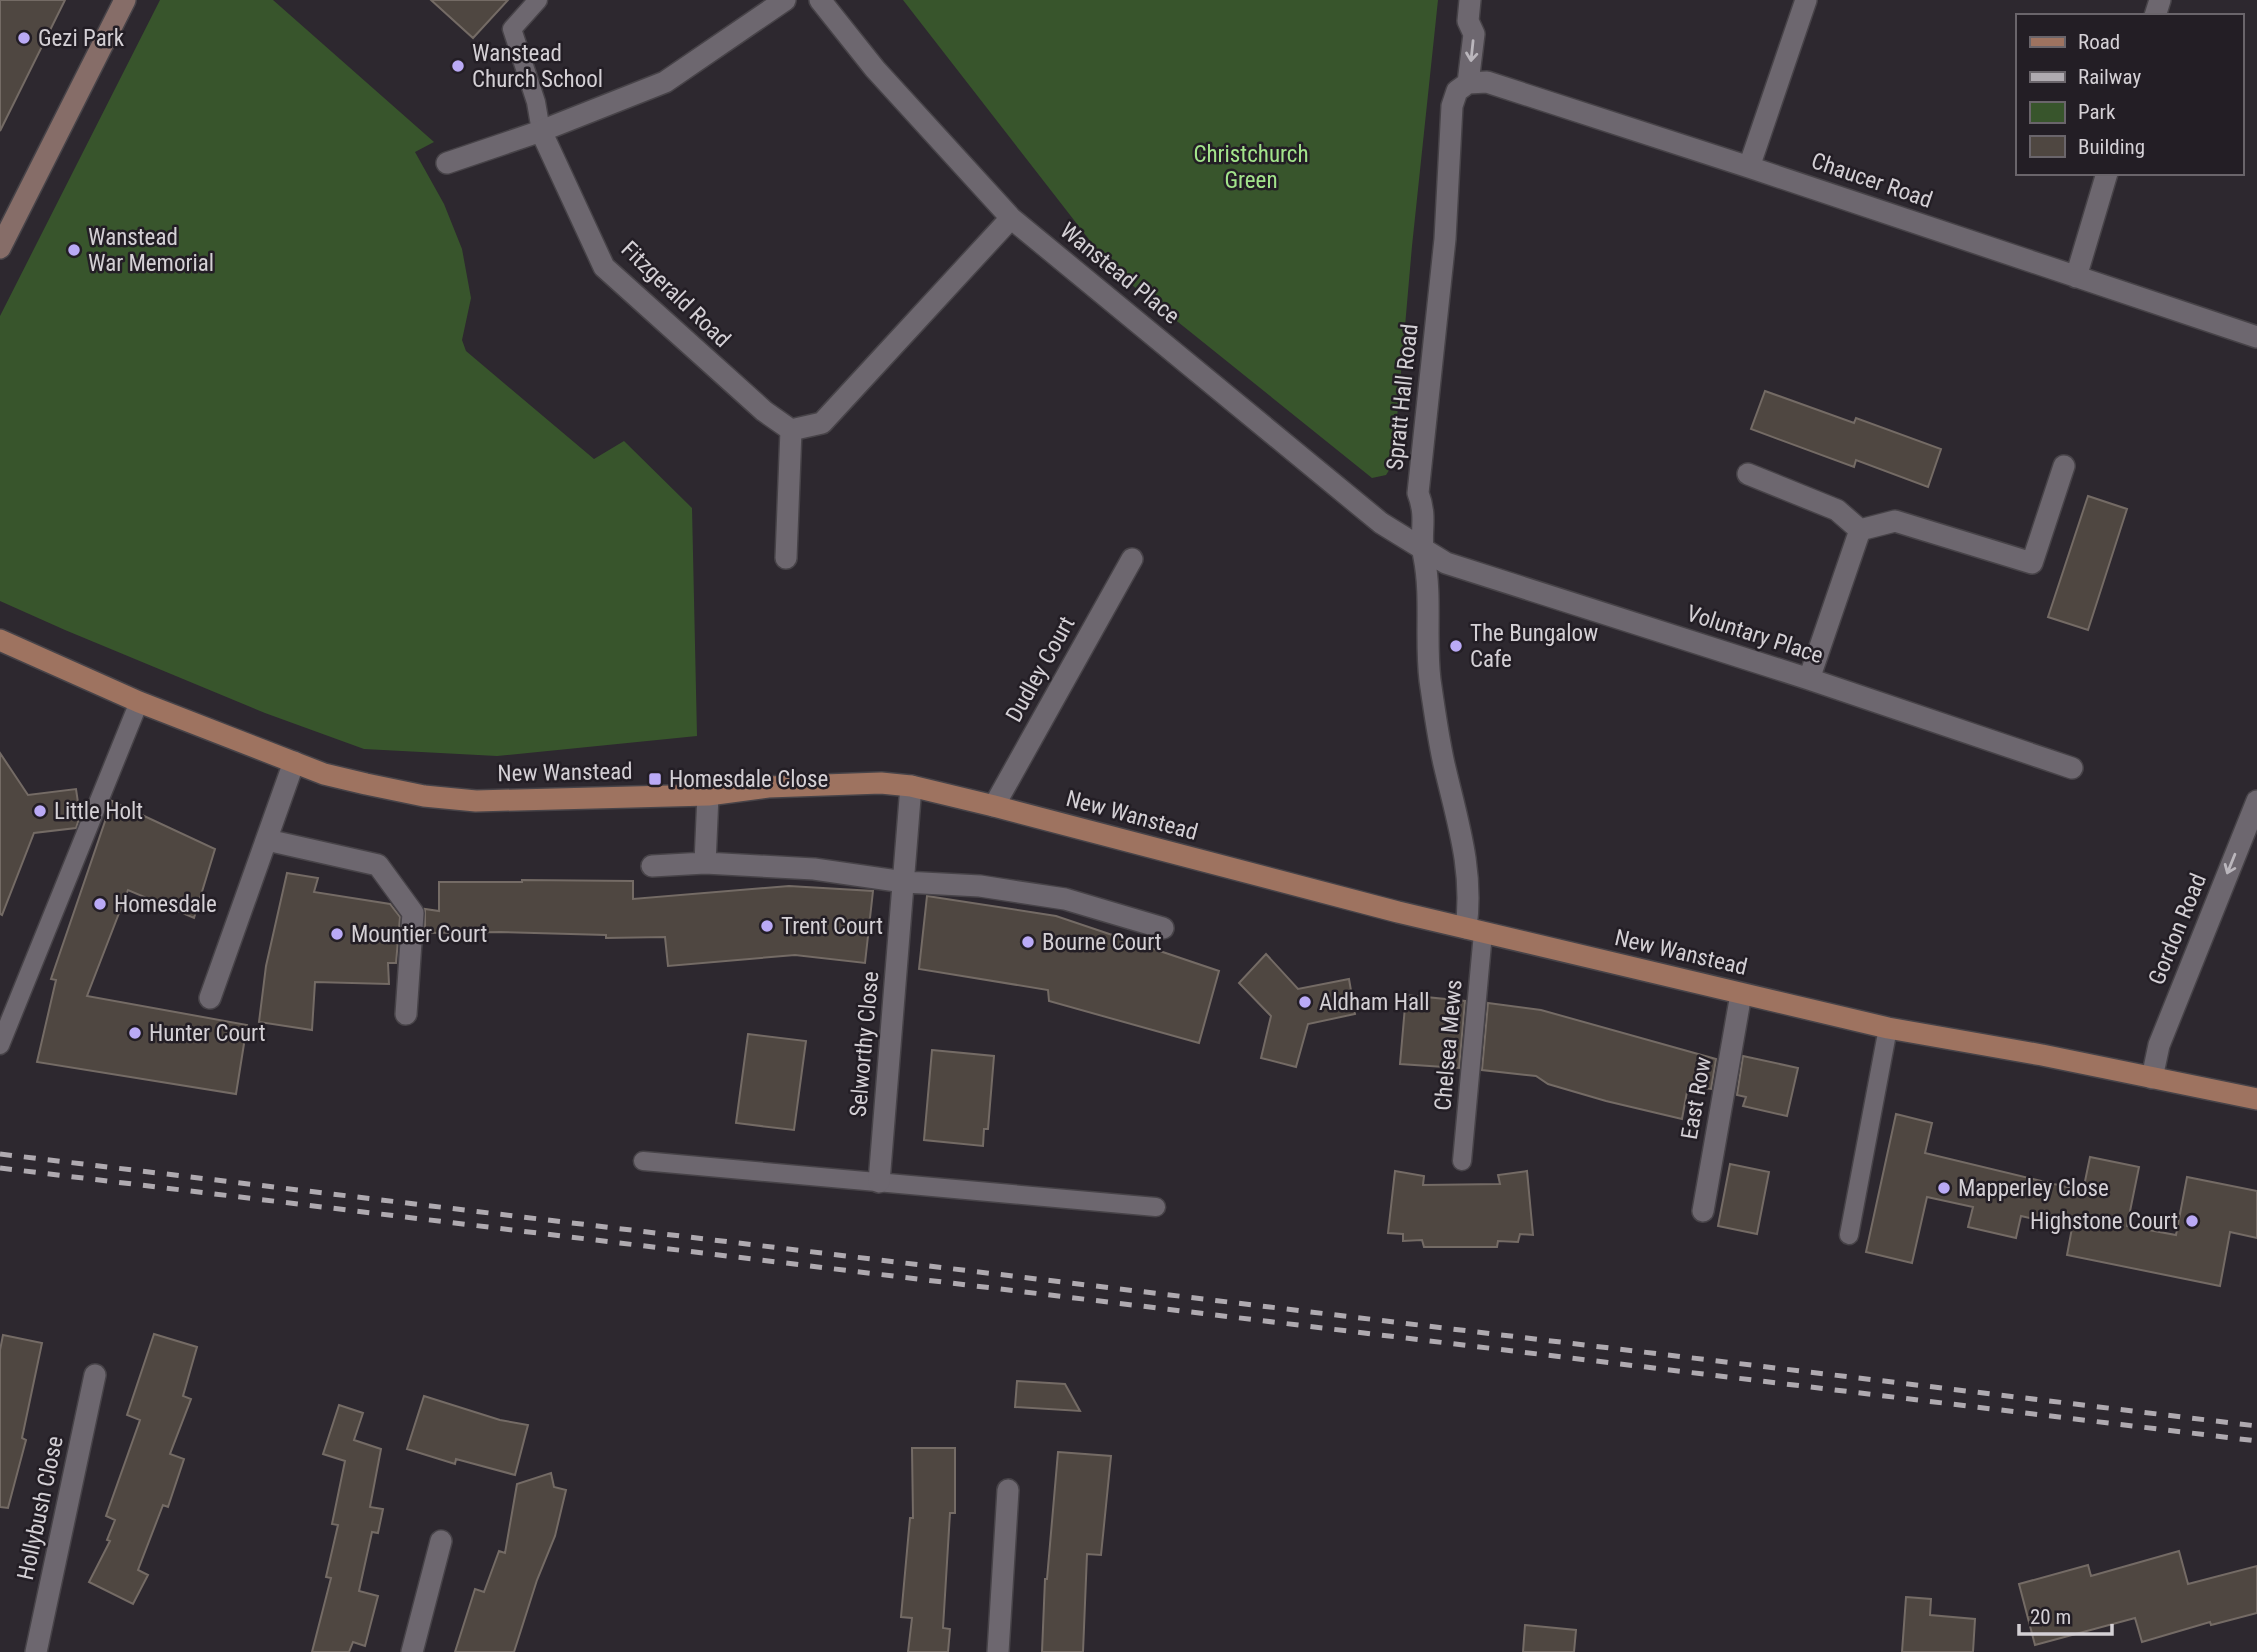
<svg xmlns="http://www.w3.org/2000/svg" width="2257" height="1652" viewBox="0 0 2257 1652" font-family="'Roboto Condensed',sans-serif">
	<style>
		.green { fill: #38552c }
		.building { fill: #4f4741; stroke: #746b65; stroke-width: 2 }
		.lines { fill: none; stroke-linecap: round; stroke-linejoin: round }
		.lane-casing { stroke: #474348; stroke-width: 21 }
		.street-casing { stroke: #474348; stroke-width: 24 }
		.secondary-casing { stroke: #474348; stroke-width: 24 }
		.primary-casing { stroke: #474348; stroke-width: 24 }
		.lane { stroke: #6d676f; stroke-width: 18 }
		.street { stroke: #6d676f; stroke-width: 21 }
		.secondary { stroke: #866d68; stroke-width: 21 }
		.primary { stroke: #9e7360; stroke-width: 21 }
		.rail { stroke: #afaab0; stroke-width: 5; stroke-dasharray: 12 12; stroke-linecap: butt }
		.oneway { stroke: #bab6bc }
		.poi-dot { fill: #baaaf6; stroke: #231e25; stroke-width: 2.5 }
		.labels { text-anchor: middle; stroke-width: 5; stroke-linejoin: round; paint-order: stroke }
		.poi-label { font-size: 23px; fill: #d4d0d5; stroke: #231e25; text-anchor: start }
		.park-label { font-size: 23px; fill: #a3e48b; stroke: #231e25 }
		.street-label { font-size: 23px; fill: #d4d0d5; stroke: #231e25 }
	</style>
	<rect width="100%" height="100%" fill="#2d282f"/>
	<path class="green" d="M 160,0 L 273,0 L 434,142 L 415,152 L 444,204 L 462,249 L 471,298 L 462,340 L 466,351 L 594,459 L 624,441 L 692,508 L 697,736 L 497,756 L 364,749 L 265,713 L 65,630 L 0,601 L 0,316 Z
		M 903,0 L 1438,0 L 1412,246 L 1393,464 L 1386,475 L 1372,478 L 1112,269 Z"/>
	<path class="building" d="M 0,0 L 65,0 L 0,131 Z
		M 431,0 L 508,0 L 473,38 Z
		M 1765,391 L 1854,423 L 1856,418 L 1941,449 L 1928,487 L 1856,460 L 1854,467 L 1751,429 Z
		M 2088,496 L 2127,509 L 2088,630 L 2048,617 Z
		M 0,753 L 28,795 L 76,789 L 80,816 L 76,828 L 34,833 L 2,915 L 0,914 Z
		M 112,801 L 215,849 L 194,918 L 128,890 L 87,996 L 247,1025 L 236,1094 L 37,1062 L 56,980 L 51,979 Z
		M 287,873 L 318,878 L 314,892 L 390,904 L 400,917 L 396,963 L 388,963 L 389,984 L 315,982 L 312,1030 L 259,1022 L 266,966 Z
		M 522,880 L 633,881 L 633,899 L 789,886 L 873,891 L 865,963 L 795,955 L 668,966 L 665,937 L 606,938 L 606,935 L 501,932 L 425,933 L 425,909 L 439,911 L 439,882 L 522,882 Z
		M 927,896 L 1056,916 L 1219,971 L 1199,1043 L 1049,1001 L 1048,990 L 919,969 Z
		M 1266,954 L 1298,989 L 1349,979 L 1355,1014 L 1308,1024 L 1296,1067 L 1261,1058 L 1271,1016 L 1239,983 Z
		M 1406,995 L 1465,1001 L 1459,1068 L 1400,1064 Z
		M 1488,1003 L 1541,1010 L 1716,1059 L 1711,1089 L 1688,1086 L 1682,1119 L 1606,1101 L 1548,1084 L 1536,1076 L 1482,1070 Z
		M 748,1034 L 806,1041 L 794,1130 L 736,1123 Z
		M 932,1050 L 994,1056 L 988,1129 L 984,1129 L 983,1146 L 924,1140 Z
		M 1743,1056 L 1798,1068 L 1787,1116 L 1743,1106 L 1746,1097 L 1737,1095 Z
		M 1896,1114 L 1932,1123 L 1925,1153 L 2083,1191 L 2090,1157 L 2139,1167 L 2127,1226 L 2176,1235 L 2187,1177 L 2257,1191 L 2257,1238 L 2230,1232 L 2220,1286 L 2067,1255 L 2072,1228 L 2021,1216 L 2016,1238 L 1968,1227 L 1973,1207 L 1927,1197 L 1912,1263 L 1866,1252 Z
		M 1730,1164 L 1769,1172 L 1757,1234 L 1718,1226 Z
		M 1395,1171 L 1424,1176 L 1423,1185 L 1500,1184 L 1498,1175 L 1527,1171 L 1533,1235 L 1520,1234 L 1518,1242 L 1498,1241 L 1497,1247 L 1424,1247 L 1422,1240 L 1403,1241 L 1403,1234 L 1388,1233 Z
		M 154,1334 L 197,1347 L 183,1396 L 191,1399 L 170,1454 L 184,1459 L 168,1507 L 163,1505 L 138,1570 L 148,1575 L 133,1604 L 89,1582 L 110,1541 L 107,1540 L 115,1520 L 106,1516 L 140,1420 L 127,1415 Z
		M 3,1335 L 42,1343 L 22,1438 L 26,1440 L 8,1508 L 0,1507 L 0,1350 Z
		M 1017,1381 L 1065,1384 L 1080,1411 L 1015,1407 Z
		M 424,1396 L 500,1420 L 528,1425 L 515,1475 L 456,1459 L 455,1464 L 407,1449 Z
		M 339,1405 L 363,1413 L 354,1440 L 381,1449 L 370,1507 L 383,1509 L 378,1533 L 372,1532 L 359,1591 L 378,1596 L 365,1646 L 353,1642 L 349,1652 L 312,1652 L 331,1578 L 326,1577 L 338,1525 L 332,1524 L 345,1461 L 323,1454 Z
		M 912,1448 L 955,1448 L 955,1513 L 950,1513 L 943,1628 L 950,1629 L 948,1652 L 908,1652 L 912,1618 L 901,1617 L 910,1518 L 913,1518 Z
		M 1058,1452 L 1111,1456 L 1101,1555 L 1087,1554 L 1083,1652 L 1042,1652 L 1045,1579 L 1047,1579 Z
		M 551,1473 L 554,1487 L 566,1490 L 555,1536 L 537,1580 L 514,1652 L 455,1652 L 475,1589 L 484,1592 L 499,1551 L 505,1553 L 517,1484 Z
		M 2179,1551 L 2188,1584 L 2257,1566 L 2257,1613 L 2211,1625 L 2210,1622 L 2142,1642 L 2135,1618 L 2035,1645 L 2019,1584 L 2088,1565 L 2091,1576 Z
		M 1906,1597 L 1931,1599 L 1930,1615 L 1975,1619 L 1973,1652 L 1902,1652 Z
		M 1525,1625 L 1576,1630 L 1574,1652 L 1523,1652 Z"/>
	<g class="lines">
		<defs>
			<path id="lane" d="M 538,0 L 512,29 L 536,102 L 541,131
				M 0,1045 L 139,702
				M 643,1161 L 1156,1207
				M 1462,1161 L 1483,933
				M 1849,1235 L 1888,1028"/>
			<path id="street" d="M 820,0 L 875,69 L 1011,218 L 1381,523 L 1446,563 L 1809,679 L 2072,768
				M 2155,16 L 2160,0
				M 1468,83 L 1487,82 L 1749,167 L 2257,337
				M 541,131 L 604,267 L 764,411 L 791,430 L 822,423 L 1011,218
				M 447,163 L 541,131 L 665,82 L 785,0
				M 1749,167 L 1806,0
				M 2076,277 L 2107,173
				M 1748,474 L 1837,510 L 1860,530
				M 786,558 L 791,430
				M 1809,679 L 1860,530 L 1895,521 L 2032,563 L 2064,466
				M 994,806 L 1132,559
				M 267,840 L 378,865 L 413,913 L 406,1014
				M 705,863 L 708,795
				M 652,866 L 705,863 L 814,869 L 904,882 L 980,886 L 1065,899 L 1163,928
				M 1466,928 C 1474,870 1457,820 1444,764 C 1438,737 1434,708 1430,680 C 1425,639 1432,597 1424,557 C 1419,533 1428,519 1418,493 L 1445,239 L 1452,106 L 1457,91 L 1468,83 L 1474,34 L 1468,21 L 1470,0
				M 210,998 L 294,762
				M 2152,1078 L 2159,1045 L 2257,801
				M 879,1182 L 911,786
				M 1703,1211 L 1741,994
				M 36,1652 L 95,1375
				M 412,1652 L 441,1541
				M 998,1652 L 1008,1490"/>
			<path id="secondary" d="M 0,248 L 125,0"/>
			<path id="primary" d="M 0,640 L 139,702 L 324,774 L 366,784 L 424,796 L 476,801 L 708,795 L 768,787 L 881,783 L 911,786 L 994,806 L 1398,912 L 1888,1028 L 2042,1055 L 2257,1099"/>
		</defs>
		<use href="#lane" class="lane-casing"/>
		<use href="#street" class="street-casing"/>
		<use href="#secondary" class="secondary-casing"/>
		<use href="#primary" class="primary-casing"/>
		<use href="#lane" class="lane"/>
		<use href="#street" class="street"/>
		<use href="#secondary" class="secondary"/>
		<use href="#primary" class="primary"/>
		<path class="rail" d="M 0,1154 L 2257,1426
			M 0,1168 L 2257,1441"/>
	</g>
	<defs><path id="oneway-shaft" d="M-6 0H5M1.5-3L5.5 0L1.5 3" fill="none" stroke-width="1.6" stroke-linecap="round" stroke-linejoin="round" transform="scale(1.75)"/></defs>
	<g class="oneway">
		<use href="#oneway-shaft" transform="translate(1472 51) rotate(96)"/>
		<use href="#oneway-shaft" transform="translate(2231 864) rotate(112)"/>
	</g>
	<g class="poi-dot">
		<circle cx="24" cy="38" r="7"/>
		<circle cx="458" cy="66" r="7"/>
		<circle cx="74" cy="250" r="7"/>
		<circle cx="1456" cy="646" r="7"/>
		<rect x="648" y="772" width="14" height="14" rx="3.5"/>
		<circle cx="40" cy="811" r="7"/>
		<circle cx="100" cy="904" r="7"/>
		<circle cx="767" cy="926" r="7"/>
		<circle cx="337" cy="934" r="7"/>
		<circle cx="1028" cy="942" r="7"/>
		<circle cx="1305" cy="1002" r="7"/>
		<circle cx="135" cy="1033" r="7"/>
		<circle cx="1944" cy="1188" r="7"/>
		<circle cx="2192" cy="1221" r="7"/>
	</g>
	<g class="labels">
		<g class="poi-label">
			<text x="38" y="46">Gezi Park</text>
			<text x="472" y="61">Wanstead<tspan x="472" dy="26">Church School</tspan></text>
			<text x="88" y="245">Wanstead<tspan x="88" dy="26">War Memorial</tspan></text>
			<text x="1470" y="641">The Bungalow<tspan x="1470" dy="26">Cafe</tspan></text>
			<text x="669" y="787">Homesdale Close</text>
			<text x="54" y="819">Little Holt</text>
			<text x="114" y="912">Homesdale</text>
			<text x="781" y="934">Trent Court</text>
			<text x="351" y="942">Mountier Court</text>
			<text x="1042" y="950">Bourne Court</text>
			<text x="1319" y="1010">Aldham Hall</text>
			<text x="149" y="1041">Hunter Court</text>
			<text x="1958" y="1196">Mapperley Close</text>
			<text x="2178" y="1229" text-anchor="end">Highstone Court</text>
		</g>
		<g class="park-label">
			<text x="1251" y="162">Christchurch<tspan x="1251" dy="26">Green</tspan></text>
		</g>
		<g class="street-label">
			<text transform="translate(1872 180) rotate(19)" y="8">Chaucer Road</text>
			<text transform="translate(1120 273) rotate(39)" y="8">Wanstead Place</text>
			<text transform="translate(676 294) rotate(44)" y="8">Fitzgerald Road</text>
			<text transform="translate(1402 397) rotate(-84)" y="8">Spratt Hall Road</text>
			<text transform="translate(1755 634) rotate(18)" y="8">Voluntary Place</text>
			<text transform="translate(1040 669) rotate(-61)" y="8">Dudley Court</text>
			<text transform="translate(565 772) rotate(-1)" y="8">New Wanstead</text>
			<text transform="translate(1132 815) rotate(15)" y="8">New Wanstead</text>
			<text transform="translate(2177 929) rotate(-68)" y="8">Gordon Road</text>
			<text transform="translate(1681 952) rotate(13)" y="8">New Wanstead</text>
			<text transform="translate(864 1044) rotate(-85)" y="8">Selworthy Close</text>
			<text transform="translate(1448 1045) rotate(-85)" y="8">Chelsea Mews</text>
			<text transform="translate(1696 1098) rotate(-80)" y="8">East Row</text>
			<text transform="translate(40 1508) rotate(-78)" y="8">Hollybush Close</text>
		</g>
	</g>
	<rect x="2016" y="14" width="228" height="161" fill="#231e25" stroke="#6a656b" stroke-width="2"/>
	<rect x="2030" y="37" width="35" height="10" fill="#9e7360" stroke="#6a656b" stroke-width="2"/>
	<text x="2078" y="49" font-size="21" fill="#d4d0d5">Road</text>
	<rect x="2030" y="72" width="35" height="10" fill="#afaab0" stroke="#6a656b" stroke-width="2"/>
	<text x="2078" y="84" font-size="21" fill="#d4d0d5">Railway</text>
	<rect x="2030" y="102" width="35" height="21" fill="#38552c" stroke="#6a656b" stroke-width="2"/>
	<text x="2078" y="119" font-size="21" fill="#d4d0d5">Park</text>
	<rect x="2030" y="136" width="35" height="21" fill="#4f4741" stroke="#6a656b" stroke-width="2"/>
	<text x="2078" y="154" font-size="21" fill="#d4d0d5">Building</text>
	<path d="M2019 1624v10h93v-10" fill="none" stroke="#d4d0d5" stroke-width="3.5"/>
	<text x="2030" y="1624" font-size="21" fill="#d4d0d5" stroke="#231e25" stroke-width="5" paint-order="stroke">20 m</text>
</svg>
